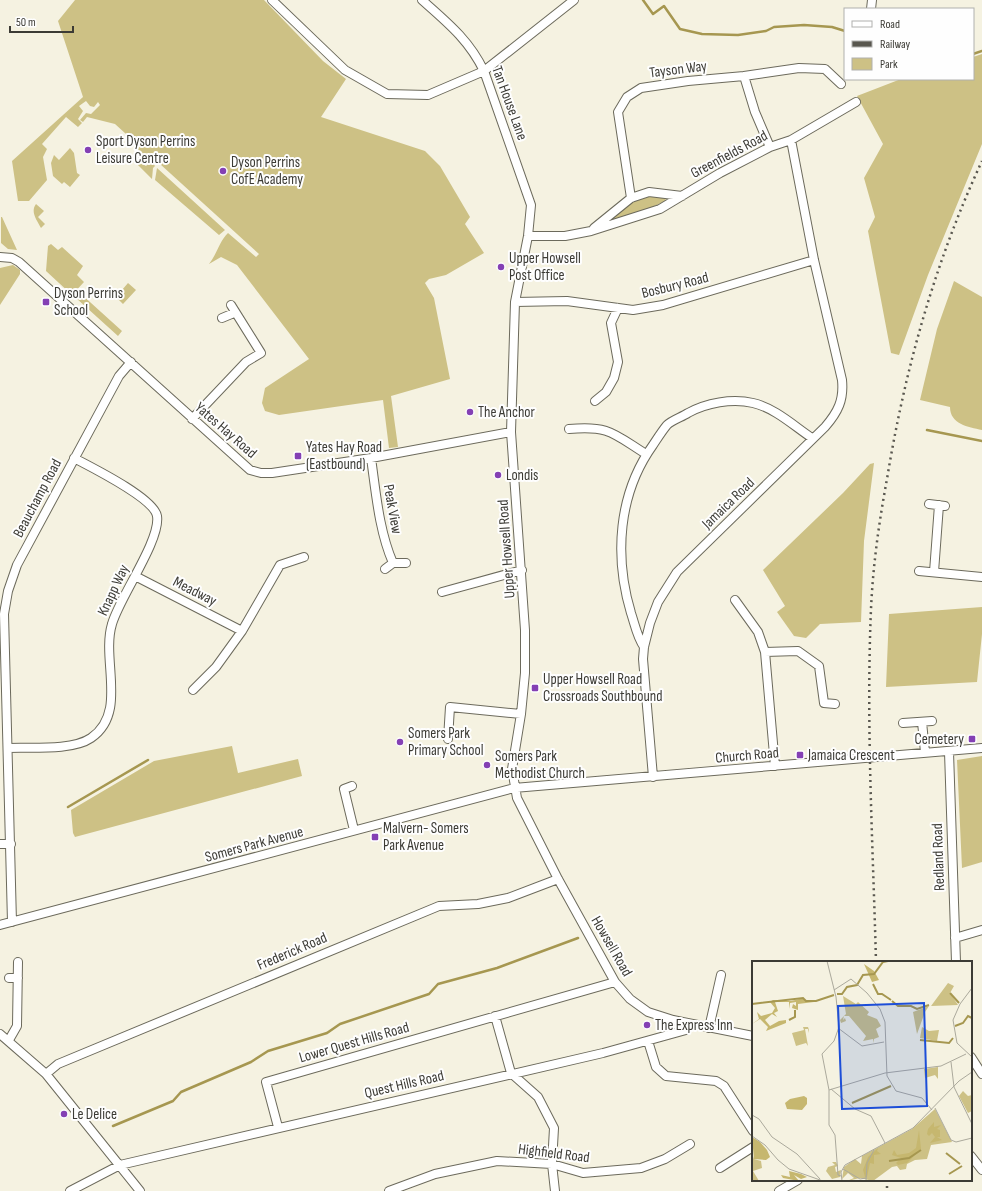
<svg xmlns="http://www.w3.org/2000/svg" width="982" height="1191" viewBox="0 0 982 1191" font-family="'Sofia Sans Condensed',sans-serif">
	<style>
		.green { fill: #cdc185 }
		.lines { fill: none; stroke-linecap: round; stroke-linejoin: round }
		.stream { stroke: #a69750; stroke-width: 2.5 }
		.minor-casing { stroke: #6c6a5c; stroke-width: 10 }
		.minor { stroke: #fff; stroke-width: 8 }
		.rail { stroke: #59574f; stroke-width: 2.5; stroke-dasharray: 2 4; stroke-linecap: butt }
		.poi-dot { fill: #8440b4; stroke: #fefefe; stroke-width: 1.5 }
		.labels { text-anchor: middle; stroke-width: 4; stroke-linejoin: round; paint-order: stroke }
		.street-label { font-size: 15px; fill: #3c3b35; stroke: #fefefe }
		.poi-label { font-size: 15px; fill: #3c3b35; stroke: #fefefe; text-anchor: start }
		.inset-river { fill: none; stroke: #a69750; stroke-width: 2 }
		.inset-road { fill: none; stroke: #aba99c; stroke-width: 1 }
		.view { fill: #1d4ed8; fill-opacity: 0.15; stroke: #1d4ed8; stroke-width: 2 }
		.inset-edge { fill: none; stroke: #3c3b35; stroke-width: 2 }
	</style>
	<rect width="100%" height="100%" fill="#f5f2e1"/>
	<path class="green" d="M 75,0 L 264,0 L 323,61 L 346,79 L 321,117 L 425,151 L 440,166 L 470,217 L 465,224 L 484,253 L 446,275 L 429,279 L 425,283 L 434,298 L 450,379 L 391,396 L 398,447 L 389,448 L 383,400 L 279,415 L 265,411 L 262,403 L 265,388 L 309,359 L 237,265 L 221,257 L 209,264 C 217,254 219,242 228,233 L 256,257 L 259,254 L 160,164 L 161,162 L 154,155 L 145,163 L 138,157 L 137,144 L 115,124 L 87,117 L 83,122 L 80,120 L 86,113 L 91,114 L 100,105 L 98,102 L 94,107 L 90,106 L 86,101 L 79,106 L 83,111 L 78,119 L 82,123 L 78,127 L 66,117 L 42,144 L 47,149 L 43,157 L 47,180 L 29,201 L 18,201 L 12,161 L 83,97 L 58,21 Z
		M 982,54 L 982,144 L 928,275 L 899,355 L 891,353 L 868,231 L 875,217 L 864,178 L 883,144 L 857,96 L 901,79 L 973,79 L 973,57 Z
		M 70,148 L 74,153 L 77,173 L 80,175 L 70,187 L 64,182 L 62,184 L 53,176 L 51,163 L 54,155 L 59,160 Z
		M 151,161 L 155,166 L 153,168 L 152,179 L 137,164 L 139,162 L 146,166 Z
		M 157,168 L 225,230 L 219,235 L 155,180 Z
		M 649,196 L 666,198 L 665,201 L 642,212 L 612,220 L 611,219 C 623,209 633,199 649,196 Z
		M 36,204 L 44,211 L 38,217 L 45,224 L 41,228 C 37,220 30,212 36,204 Z
		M 1,217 L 2,217 L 17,250 L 8,249 L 1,243 Z
		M 51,244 L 58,250 L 62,247 L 83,266 L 77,275 L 84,282 L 72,295 L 46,271 L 48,246 Z
		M 13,265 L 20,270 L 20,274 L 0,305 L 0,268 Z
		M 954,281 L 982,297 L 982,430 C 968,427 950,424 950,407 L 920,400 L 937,329 Z
		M 128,283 L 136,290 L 123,304 L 116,297 Z
		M 80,293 L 122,331 L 118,336 L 76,298 Z
		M 874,463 L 864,541 L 861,622 L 820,624 L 806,638 L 794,636 L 777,612 L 785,606 L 763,570 L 843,493 L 870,464 Z
		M 982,607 L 982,634 L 977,682 L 886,687 L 889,614 Z
		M 232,746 L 238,773 L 298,759 L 302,776 L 75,837 L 73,833 L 71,810 L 154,761 Z
		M 982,756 L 982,862 L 962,868 L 957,760 Z"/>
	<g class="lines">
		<path class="stream" d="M 643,0 L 653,14 L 664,6 L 680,29 L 702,34 L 738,35 L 766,31 L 774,27 L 804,25 L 832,27 L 845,31
			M 973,54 L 982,51
			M 927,430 L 982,441
			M 68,807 L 148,760
			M 113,1126 L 173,1101 L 181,1092 L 251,1062 L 268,1051 L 327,1033 L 340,1024 L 429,994 L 438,984 L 497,968 L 578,938"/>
		<defs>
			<path id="minor" d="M 272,0 L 345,70 L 387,94 L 428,95 L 484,71 L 574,0
				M 422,0 C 448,23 469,40 484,71 L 531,205 L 528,236 L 515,302 L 511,432 L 525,630 L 525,673 L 521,714 L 512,769 L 517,798 L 558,879 L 615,982 L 630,999 L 648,1012 L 673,1020 L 753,1036
				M 871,9 L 872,0
				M 791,140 L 856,102
				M 770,147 L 755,112 L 744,76 L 799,68 L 825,69 L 841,84
				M 631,198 L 618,112 L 627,97 L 641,88 L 688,81 L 744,76
				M 594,228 L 631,198 L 649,192 L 682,196
				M 528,236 L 565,236 L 591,231 L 660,209 L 720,173 L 770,147 L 791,140 L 814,260 L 842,380 C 844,400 838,412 825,427 L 677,572 L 658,602 L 650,623 L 644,647 L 643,659 L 653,777
				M 0,257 L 12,258 L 19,262 L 250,470 L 261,473 L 272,473 L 371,458 L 511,432
				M 515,302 L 567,301 L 633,310 L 663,305 L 814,260
				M 222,318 L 234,313
				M 595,401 L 606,392 L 614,378 L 618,362 L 611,323 L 618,308
				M 192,419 L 246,362 L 261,353 L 231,305
				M 569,429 C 609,425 614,434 646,454
				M 371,458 C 376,493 379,531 393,563 L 406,563
				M 929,504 L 945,506
				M 385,569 L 393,563
				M 919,571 L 982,577
				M 934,572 L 939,505
				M 135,576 L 242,631 L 280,565 L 304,557
				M 442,592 L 522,570
				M 735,600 L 758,632 L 765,652 L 775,766
				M 644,647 C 637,637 635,625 631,613 C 614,556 618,494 653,445 C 657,439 662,431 667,425 C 672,420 682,417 688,413 C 706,403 732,398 753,403 C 775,408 794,426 812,438
				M 765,652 L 798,651 L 819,666 L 824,703 L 835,704
				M 193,690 L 216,667 L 242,631
				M 922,722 L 925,752
				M 903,723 L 932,721
				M 448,739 L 450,707 L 521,714
				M 8,748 C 30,747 72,751 91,738 C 128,713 101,660 112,624 C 119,598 161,540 157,516 C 154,498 91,467 74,458
				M 949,752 L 956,962
				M 352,786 L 344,789 L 354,830
				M 0,844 L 11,844
				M 12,922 L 4,614 L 8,591 L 17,565 L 119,376 L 131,362
				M 0,925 L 514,788 L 982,748
				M 955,938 L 982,930
				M 9,978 L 18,978
				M 495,1016 L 511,1073 L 538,1097 L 554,1128 L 552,1164 L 555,1191
				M 709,1028 L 721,975
				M 0,1034 L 46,1074 L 140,1191
				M 9,1040 L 17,1026 L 18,962
				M 648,1041 L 656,1067 L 666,1076 L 716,1081 L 724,1086 L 753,1131
				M 971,1057 L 982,1074
				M 46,1074 L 58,1064 L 439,906 L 478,904 L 508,898 L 558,879
				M 278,1127 L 266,1082 L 615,982
				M 971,1156 L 982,1170
				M 720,1168 L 753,1147
				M 70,1191 L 120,1165 L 603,1053 L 686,1030 L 691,1024
				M 389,1191 L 435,1174 L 497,1161 L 552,1164 L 583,1173 L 641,1168 L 665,1159 L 690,1144
				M 779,1191 L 798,1180"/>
		</defs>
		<use href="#minor" class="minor-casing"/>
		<use href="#minor" class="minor"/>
		<path class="rail" d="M 876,962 C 873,845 866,726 871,609 C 873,565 879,522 887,479 C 905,369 935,262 982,161
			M 887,1180 L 887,1191"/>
	</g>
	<g class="poi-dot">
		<circle cx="88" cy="150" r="4"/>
		<circle cx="223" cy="171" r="4"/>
		<circle cx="501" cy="267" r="4"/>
		<rect x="42" y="298" width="8" height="8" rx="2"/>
		<circle cx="470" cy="412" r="4"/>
		<rect x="294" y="452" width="8" height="8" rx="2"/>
		<circle cx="498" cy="475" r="4"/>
		<rect x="531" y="684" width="8" height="8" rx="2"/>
		<rect x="968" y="735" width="8" height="8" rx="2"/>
		<circle cx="400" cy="742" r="4"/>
		<rect x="796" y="751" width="8" height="8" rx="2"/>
		<circle cx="487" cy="765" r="4"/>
		<rect x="371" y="833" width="8" height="8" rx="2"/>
		<circle cx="647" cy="1025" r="4"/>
		<circle cx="64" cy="1114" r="4"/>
	</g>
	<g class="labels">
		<g class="street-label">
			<text transform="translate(678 69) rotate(-7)" y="5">Tayson Way</text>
			<text transform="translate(510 103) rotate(70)" y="5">Tan House Lane</text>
			<text transform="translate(729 154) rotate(-28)" y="5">Greenfields Road</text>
			<text transform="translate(675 285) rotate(-14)" y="5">Bosbury Road</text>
			<text transform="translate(226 430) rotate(41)" y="5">Yates Hay Road</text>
			<text transform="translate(37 498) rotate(-62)" y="5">Beauchamp Road</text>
			<text transform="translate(728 503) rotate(-44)" y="5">Jamaica Road</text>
			<text transform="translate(393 509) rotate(80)" y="5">Peak View</text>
			<text transform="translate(506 549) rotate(-94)" y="5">Upper Howsell Road</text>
			<text transform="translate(113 590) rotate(-65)" y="5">Knapp Way</text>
			<text transform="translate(195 591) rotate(27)" y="5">Meadway</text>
			<text transform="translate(747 755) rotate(-5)" y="5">Church Road</text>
			<text transform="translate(254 844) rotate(-15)" y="5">Somers Park Avenue</text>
			<text transform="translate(938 857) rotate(-92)" y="5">Redland Road</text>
			<text transform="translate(612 946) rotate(60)" y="5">Howsell Road</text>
			<text transform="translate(292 951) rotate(-23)" y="5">Frederick Road</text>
			<text transform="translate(354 1042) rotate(-16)" y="5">Lower Quest Hills Road</text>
			<text transform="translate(404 1084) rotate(-13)" y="5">Quest Hills Road</text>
			<text transform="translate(554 1153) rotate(7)" y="5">Highfield Road</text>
		</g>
		<g class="poi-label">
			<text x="96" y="146">Sport Dyson Perrins<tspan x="96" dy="17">Leisure Centre</tspan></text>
			<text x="231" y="167">Dyson Perrins<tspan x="231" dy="17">CofE Academy</tspan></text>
			<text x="509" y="263">Upper Howsell<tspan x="509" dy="17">Post Office</tspan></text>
			<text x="54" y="298">Dyson Perrins<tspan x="54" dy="17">School</tspan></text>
			<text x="478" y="417">The Anchor</text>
			<text x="306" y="452">Yates Hay Road<tspan x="306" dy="17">(Eastbound)</tspan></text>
			<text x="506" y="480">Londis</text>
			<text x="543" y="684">Upper Howsell Road<tspan x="543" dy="17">Crossroads Southbound</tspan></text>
			<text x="408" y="738">Somers Park<tspan x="408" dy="17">Primary School</tspan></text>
			<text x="964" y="744" text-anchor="end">Cemetery</text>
			<text x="808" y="760">Jamaica Crescent</text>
			<text x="495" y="761">Somers Park<tspan x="495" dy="17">Methodist Church</tspan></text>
			<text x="383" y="833">Malvern- Somers<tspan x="383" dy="17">Park Avenue</tspan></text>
			<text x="655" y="1030">The Express Inn</text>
			<text x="72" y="1119">Le Delice</text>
		</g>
	</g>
	<g transform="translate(752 961)">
		<rect width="220" height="220" fill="#f5f2e1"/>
		<path d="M 196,22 L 202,25 L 198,32 L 206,44 L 179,45 ZM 91,35 L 104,43 L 106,41 L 117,51 L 115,54 L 125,58 L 129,65 L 124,68 L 127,76 L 122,78 L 122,82 L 121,78 L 111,80 L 114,75 L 97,55 L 92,55 L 91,59 L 93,57 L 94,60 L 89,62 L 88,59 L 94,53 ZM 177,45 L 173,51 L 165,73 L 161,51 ZM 51,66 L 56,66 L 57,69 L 57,72 L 56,68 L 53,68 L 56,85 L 54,82 L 44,85 L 40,72 L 52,69 ZM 170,66 L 177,70 L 187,69 L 185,80 L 168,77 ZM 186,106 L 186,118 L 183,114 L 173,117 L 172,108 ZM 211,130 L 216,135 L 220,134 L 220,150 L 216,152 L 207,135 ZM 183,148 L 200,181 L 179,184 L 175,198 L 163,199 L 155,203 L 154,208 L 148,209 L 145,205 L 140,206 L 121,220 L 108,217 L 95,220 L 102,217 L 96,212 L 90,218 L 92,206 L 103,198 L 109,203 L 110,195 L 160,168 ZM 0,192 L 2,198 L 9,200 L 10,207 L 1,210 L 7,220 L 0,220 ZM 80,201 L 84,201 L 86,205 L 83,206 L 84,211 L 89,209 L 88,216 L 80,218 L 74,210 L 76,206 L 83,204 Z" fill="#cdc185"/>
		<path d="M 112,3 L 122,10 L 127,19 L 120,21 ZM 51,37 L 54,40 L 62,39 L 62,41 L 46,43 L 46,49 L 40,47 L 41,43 L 44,45 L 44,41 L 38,42 L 37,48 L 37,41 L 23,41 L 26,50 L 22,52 L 25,56 L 20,53 L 13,59 L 18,65 L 27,60 L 34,59 L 34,62 L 14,70 L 16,66 L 8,58 L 0,63 L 7,58 L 5,51 L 9,55 L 20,52 L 23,47 L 18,41 L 21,39 L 39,40 ZM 52,135 L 55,137 L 55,143 L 50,149 L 35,148 L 33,142 L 38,138 ZM 182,161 L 182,166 L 189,164 L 185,168 L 188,169 L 188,176 L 185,176 L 190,179 L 178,182 L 183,176 L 180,172 L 177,175 L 175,173 L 176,168 ZM 167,169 L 169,188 L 155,202 L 146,204 L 144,202 L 149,197 L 140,194 L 142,189 L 145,194 L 157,192 L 164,187 ZM 0,176 L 8,181 L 15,189 L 18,196 L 14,199 L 2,198 ZM 126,187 L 125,190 L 129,193 L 122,194 L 122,203 L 118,202 L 115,216 L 113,216 L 111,209 L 116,196 ZM 37,210 L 49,213 L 55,216 L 49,218 L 42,214 L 47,220 L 31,217 L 29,214 L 38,216 Z" fill="#c6b76f"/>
		<path class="inset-river" d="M 121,23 L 126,33 L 130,33 L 139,39M 198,32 L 207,42M 85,33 L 90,33 L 95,26 L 105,24 L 111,14 L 122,13 L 131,1 L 136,0M 140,40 L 146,45 L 159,45 L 165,48 L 177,44M 0,43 L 51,37 L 54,40 L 64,40 L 82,34M 37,59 L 43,56 L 43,49M 203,65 L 211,62 L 216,55 L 220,57M 168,79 L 197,82 L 201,77M 100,142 L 139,125M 194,192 L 208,203M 137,200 L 157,197 L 169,189M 197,213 L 210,205"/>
		<path class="inset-road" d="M 75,0 L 84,36 L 87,66 L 82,80 L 70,93 L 77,129 L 77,164 L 83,174 L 86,214 L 89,215M 220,27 L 208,43 L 201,59 L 205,82 L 220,96M 82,29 L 99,18 L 115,32 L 128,48 L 133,61 L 135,115 L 144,130 L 170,137 L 180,149M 86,67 L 110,85 L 132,81M 199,101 L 202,126 L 220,163M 79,128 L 103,148 L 119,155 L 133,182M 77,129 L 133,112 L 189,105 L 214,93M 183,147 L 199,179 L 204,181 L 220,177M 0,154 L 7,158 L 20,176 L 45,193 L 68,218M 0,175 L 13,184 L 26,199 L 37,208 L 71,220M 91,208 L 108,218 L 114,217M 90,220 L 89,211 L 93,204 L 161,167 L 207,120 L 220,111M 114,220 L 115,202 L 122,189"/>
		<path class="view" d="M 172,42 L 175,145 L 90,148 L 86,45 Z"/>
		<rect width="220" height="220" class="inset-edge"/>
	</g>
	<rect x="844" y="8" width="130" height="72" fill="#fefefe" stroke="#b0b0ae"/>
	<rect x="852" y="21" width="20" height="6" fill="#ffffff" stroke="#b0b0ae"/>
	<text x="880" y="28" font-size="12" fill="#3c3b35">Road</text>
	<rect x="852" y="41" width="20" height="6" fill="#59574f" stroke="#b0b0ae"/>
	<text x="880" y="48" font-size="12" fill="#3c3b35">Railway</text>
	<rect x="852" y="58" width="20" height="12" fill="#cdc185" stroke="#b0b0ae"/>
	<text x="880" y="68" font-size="12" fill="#3c3b35">Park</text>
	<path d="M10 26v6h63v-6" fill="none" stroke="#3c3b35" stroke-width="2"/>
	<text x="16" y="26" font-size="12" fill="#3c3b35" stroke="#fefefe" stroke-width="3" paint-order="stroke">50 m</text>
</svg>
